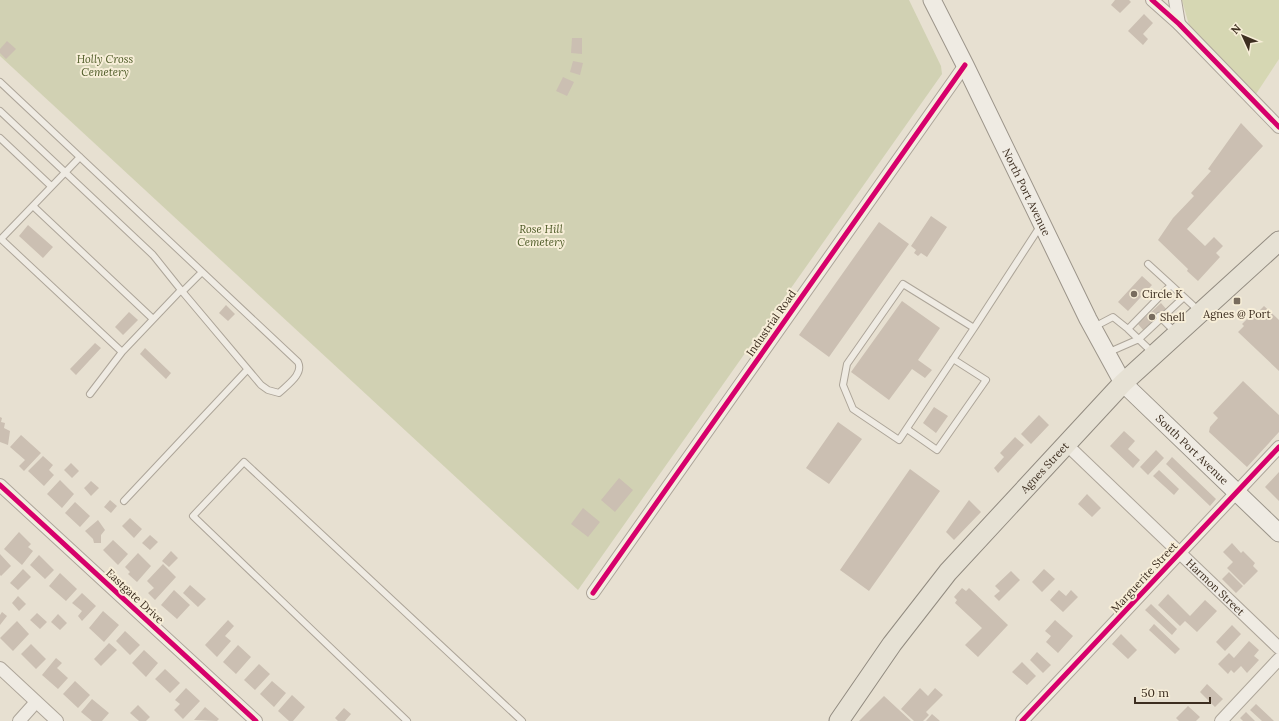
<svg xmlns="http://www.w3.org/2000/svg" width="1279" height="721" viewBox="0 0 1279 721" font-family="Lora,serif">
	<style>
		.green { fill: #d6d7b3 }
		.cemetery { fill: #d1d1b3 }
		.building { fill: #cbbfb2 }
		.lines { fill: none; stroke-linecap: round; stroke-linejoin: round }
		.lane-casing { stroke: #ada599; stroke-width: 8 }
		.street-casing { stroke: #ada599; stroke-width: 14 }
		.secondary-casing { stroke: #9c958a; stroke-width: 19 }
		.primary-casing { stroke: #928b80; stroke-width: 21 }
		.lane { stroke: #efebe3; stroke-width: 6 }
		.street { stroke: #efebe3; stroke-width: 12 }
		.secondary { stroke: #efebe3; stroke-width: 17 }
		.primary { stroke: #e6e1d4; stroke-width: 19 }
		.cycleway-casing { stroke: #f7eed8; stroke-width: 8 }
		.cycleway { stroke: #d6006c; stroke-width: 5 }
		.poi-dot { fill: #786c5e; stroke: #f7eed8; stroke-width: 1.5 }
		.labels { text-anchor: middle; stroke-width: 4; stroke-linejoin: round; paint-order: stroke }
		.park-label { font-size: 11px; font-style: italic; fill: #4d5a26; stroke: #f7eed8 }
		.street-label { font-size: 11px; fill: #3d2e20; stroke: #f7eed8 }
		.poi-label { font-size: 11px; fill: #3d2e20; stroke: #f7eed8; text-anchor: start }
	</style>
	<rect width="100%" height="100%" fill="#e7e0d1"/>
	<path class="green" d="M 1182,0 L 1279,0 L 1279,59 L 1256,94 L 1189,25 Z"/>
	<path class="cemetery" d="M 0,0 L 909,0 L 941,66 L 942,74 L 578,590 L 0,56 Z"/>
	<path class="building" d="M 1115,0 L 1129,0 L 1131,2 L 1120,13 L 1111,5 Z
		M 1144,14 L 1153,23 L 1143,34 L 1148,39 L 1143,45 L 1128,31 Z
		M 572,38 L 582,38 L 582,54 L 571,53 Z
		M 7,41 L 16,49 L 6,59 L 0,53 L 0,49 Z
		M 573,61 L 583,63 L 580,75 L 570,72 Z
		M 563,77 L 574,82 L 567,96 L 556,91 Z
		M 1241,123 L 1263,146 L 1187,229 L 1205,246 L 1214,237 L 1223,246 L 1216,253 L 1220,257 L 1198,281 L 1187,271 L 1188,269 L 1158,240 L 1173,218 L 1194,196 L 1191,193 L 1211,171 L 1208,169 Z
		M 931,216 L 947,227 L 927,257 L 921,253 L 918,256 L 914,253 L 916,250 L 911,246 Z
		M 879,222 L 909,244 L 829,357 L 799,335 Z
		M 28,225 L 53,247 L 43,258 L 19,236 Z
		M 1142,276 L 1152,285 L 1128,311 L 1118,302 Z
		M 902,301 L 940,328 L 918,360 L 932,370 L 925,378 L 912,369 L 889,400 L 851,372 Z
		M 1161,303 L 1167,310 L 1144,331 L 1138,324 Z
		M 226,305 L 235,314 L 228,321 L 219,313 Z
		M 1264,306 L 1279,320 L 1279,371 L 1238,332 L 1244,326 L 1242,324 L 1256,310 L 1258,312 Z
		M 129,312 L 138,320 L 123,335 L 115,327 Z
		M 95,343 L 101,348 L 76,375 L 70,369 Z
		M 145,348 L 171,373 L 166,379 L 140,354 Z
		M 1243,381 L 1279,415 L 1279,432 L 1247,467 L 1209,432 L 1210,427 L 1218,418 L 1213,413 Z
		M 934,407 L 948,416 L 936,433 L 923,423 Z
		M 1039,415 L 1049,425 L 1031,444 L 1021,434 Z
		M 0,417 L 2,418 L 1,422 L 5,423 L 4,428 L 10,431 L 8,445 L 0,442 Z
		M 838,422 L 862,439 L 829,484 L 806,468 Z
		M 1124,431 L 1135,441 L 1128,449 L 1140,460 L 1133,468 L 1110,446 Z
		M 21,435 L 41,453 L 24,471 L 19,466 L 25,460 L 10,447 Z
		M 1015,437 L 1024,445 L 998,473 L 994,468 L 1004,457 L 1000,453 Z
		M 1156,450 L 1164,458 L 1148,475 L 1140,467 Z
		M 43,456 L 53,465 L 49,470 L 54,475 L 44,486 L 28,471 Z
		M 1172,457 L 1216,499 L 1210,506 L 1166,464 Z
		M 71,463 L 79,471 L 72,478 L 64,470 Z
		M 910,469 L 940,491 L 869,591 L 840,570 Z
		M 1159,470 L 1179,489 L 1174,495 L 1153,476 Z
		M 1279,472 L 1279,501 L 1265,487 Z
		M 619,478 L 633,490 L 615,512 L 601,500 Z
		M 60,480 L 74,494 L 62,508 L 47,494 Z
		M 91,481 L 99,488 L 91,496 L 84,488 Z
		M 1087,494 L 1101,508 L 1092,517 L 1078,504 Z
		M 110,500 L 117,506 L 111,513 L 104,507 Z
		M 969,500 L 981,512 L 954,540 L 946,532 Z
		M 75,502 L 90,516 L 80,527 L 65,513 Z
		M 583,508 L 600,522 L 588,537 L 571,524 Z
		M 130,518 L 142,529 L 134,538 L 122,526 Z
		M 98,520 L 105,530 L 101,535 L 101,543 L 94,543 L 93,539 L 85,531 Z
		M 19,532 L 31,544 L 28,547 L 33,551 L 22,565 L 4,549 Z
		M 150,535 L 158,542 L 150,550 L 142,543 Z
		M 113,540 L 128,554 L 118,565 L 103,550 Z
		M 1232,543 L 1241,553 L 1243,551 L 1255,563 L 1253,566 L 1258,571 L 1244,585 L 1227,568 L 1233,562 L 1223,552 Z
		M 171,551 L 178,558 L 169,567 L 162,561 Z
		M 138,553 L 151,566 L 137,582 L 128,574 L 130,572 L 125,567 Z
		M 0,554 L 11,566 L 1,576 L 0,575 Z
		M 39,555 L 54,570 L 45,579 L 30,565 Z
		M 163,564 L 176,577 L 155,600 L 148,593 L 154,588 L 147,581 Z
		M 23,569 L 31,577 L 18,590 L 10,583 Z
		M 1044,569 L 1055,579 L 1042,592 L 1032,582 Z
		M 1011,571 L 1020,580 L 999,601 L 994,596 L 1000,591 L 995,586 Z
		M 1229,572 L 1243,586 L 1236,593 L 1222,579 Z
		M 60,573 L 77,589 L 66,601 L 49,586 Z
		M 190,585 L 206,599 L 198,607 L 183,593 Z
		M 962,588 L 966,591 L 969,588 L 1008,625 L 978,657 L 965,645 L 982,628 L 955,603 L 957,600 L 954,597 Z
		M 174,590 L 190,605 L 177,619 L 161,605 Z
		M 1059,590 L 1066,596 L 1071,590 L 1078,597 L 1063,612 L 1050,600 Z
		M 82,593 L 96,606 L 82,621 L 78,616 L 82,611 L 72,603 Z
		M 1168,594 L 1190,616 L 1205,600 L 1217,611 L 1197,632 L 1185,621 L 1180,626 L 1158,605 Z
		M 18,596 L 26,604 L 19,611 L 12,603 Z
		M 1151,604 L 1177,629 L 1172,635 L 1145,610 Z
		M 103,611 L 119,625 L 104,642 L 89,628 Z
		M 2,612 L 7,616 L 0,625 L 0,615 Z
		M 37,613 L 47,622 L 40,629 L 30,620 Z
		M 58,614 L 67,623 L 60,630 L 51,622 Z
		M 228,620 L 234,626 L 225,636 L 231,641 L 217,657 L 205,645 Z
		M 1055,620 L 1073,636 L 1058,653 L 1046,642 L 1051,636 L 1045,631 Z
		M 17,621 L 29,634 L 13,651 L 0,638 Z
		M 1154,624 L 1180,649 L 1175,654 L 1149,630 Z
		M 1232,625 L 1241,634 L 1225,651 L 1216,642 Z
		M 125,631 L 140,645 L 130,655 L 116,641 Z
		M 1121,634 L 1137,650 L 1128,659 L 1112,644 Z
		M 1249,641 L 1259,650 L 1254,656 L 1259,660 L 1247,673 L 1241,666 L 1234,673 L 1231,670 L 1228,674 L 1218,664 L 1229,653 L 1234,658 Z
		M 109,643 L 117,650 L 101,666 L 94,659 Z
		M 31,644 L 46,659 L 36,669 L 21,654 Z
		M 238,645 L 251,657 L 236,674 L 223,662 Z
		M 144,650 L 158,663 L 146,677 L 132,663 Z
		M 1037,652 L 1051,665 L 1043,673 L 1030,660 Z
		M 56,658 L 62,663 L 57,668 L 68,678 L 58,689 L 42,675 Z
		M 1022,662 L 1036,676 L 1027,685 L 1012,672 Z
		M 259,664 L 270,674 L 255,690 L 244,680 Z
		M 165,669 L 180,683 L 170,693 L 155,679 Z
		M 75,681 L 90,695 L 78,708 L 63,694 Z
		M 272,681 L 286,693 L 274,707 L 260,694 Z
		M 1207,684 L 1223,699 L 1215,707 L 1200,692 Z
		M 186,688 L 200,701 L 183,719 L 174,710 L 180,704 L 175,700 Z
		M 920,688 L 928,696 L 935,688 L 943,695 L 926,712 L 929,715 L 923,721 L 914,721 L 901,709 Z
		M 292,695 L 305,707 L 293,721 L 289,721 L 278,711 Z
		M 884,696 L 911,721 L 859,721 Z
		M 92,699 L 109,713 L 102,721 L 92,721 L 81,712 Z
		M 1256,704 L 1274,721 L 1262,721 L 1250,710 Z
		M 138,705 L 150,717 L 146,721 L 139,721 L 130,713 Z
		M 1188,706 L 1200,717 L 1196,721 L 1179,721 L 1176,718 Z
		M 205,707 L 219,719 L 217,721 L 194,720 Z
		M 344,708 L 351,714 L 345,721 L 338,721 L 335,718 Z
		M 1246,712 L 1255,721 L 1243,721 L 1240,718 Z
		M 932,714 L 940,721 L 926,721 Z"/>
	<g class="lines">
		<defs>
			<path id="lane" d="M 0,82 L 298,362 C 304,374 287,385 279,393 L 268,390 L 261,385 L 181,290 L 153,255 L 0,111
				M 0,138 L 51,186
				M 80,157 L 1,239 L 122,352
				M 33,206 L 153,319
				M 1148,264 L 1171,285
				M 182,292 L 202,272
				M 1159,316 L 1175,332
				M 1094,327 L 1113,317 L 1128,329
				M 974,328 L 899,440 L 853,409 L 843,385 L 847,364 L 903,284 L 974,328 L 1041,225
				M 1107,353 L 1139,339 L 1184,297
				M 1153,353 L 1128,329 L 1171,285 L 1199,311
				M 90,394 L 122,352 L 181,290
				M 907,429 L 937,450 L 986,380 L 953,359
				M 124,501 L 247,370
				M 407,721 L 193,516 L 244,462 L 522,721"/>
			<g id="street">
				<path d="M 1152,0 L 1179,24 L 1279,127"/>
				<path d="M 1175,0 L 1179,24"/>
				<path id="s1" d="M 1066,444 L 1279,648"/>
				<path d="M 0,485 L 256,721"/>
				<path d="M 593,593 L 965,65"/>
				<path d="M 0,668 L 57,721"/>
				<path d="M 19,721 L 36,702"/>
				<path d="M 1022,721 L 1279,447"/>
				<path d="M 1221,721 L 1279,659"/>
			</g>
			<g id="secondary">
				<path id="s2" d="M 932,0 L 965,65 L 1088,319 L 1123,383 L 1279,533"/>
			</g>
			<g id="primary">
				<path id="s3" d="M 839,721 L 892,644 L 948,572 L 1123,383 L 1279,241"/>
			</g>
		</defs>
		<use href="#lane" class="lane-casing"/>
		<use href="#street" class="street-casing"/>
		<use href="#secondary" class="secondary-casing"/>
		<use href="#primary" class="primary-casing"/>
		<use href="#lane" class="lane"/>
		<use href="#street" class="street"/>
		<use href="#secondary" class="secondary"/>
		<use href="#primary" class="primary"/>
		<defs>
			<path id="cycleway" d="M 1152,0 L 1179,24 L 1279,127
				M 0,485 L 256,721
				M 593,593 L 965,65
				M 1022,721 L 1279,447"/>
		</defs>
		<use href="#cycleway" class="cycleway-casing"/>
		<use href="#cycleway" class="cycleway"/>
	</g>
	<g class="poi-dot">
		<circle cx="1134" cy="294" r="4"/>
		<rect x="1233" y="297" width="8" height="8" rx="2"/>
		<circle cx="1152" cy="317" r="4"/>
	</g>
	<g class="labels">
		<g class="park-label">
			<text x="105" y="63">Holly Cross<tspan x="105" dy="13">Cemetery</tspan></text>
			<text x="541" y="233">Rose Hill<tspan x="541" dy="13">Cemetery</tspan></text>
		</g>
		<g class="street-label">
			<text dy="4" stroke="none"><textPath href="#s2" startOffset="214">North Port Avenue</textPath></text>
			<text transform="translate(771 323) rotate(-55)" y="4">Industrial Road</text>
			<text dy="4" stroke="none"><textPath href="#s2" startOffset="524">South Port Avenue</textPath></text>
			<text dy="4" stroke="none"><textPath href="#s3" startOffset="327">Agnes Street</textPath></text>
			<text transform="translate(1144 577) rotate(-47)" y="4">Marguerite Street</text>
			<text dy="4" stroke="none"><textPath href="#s1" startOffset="207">Harmon Street</textPath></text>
			<text transform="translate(135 596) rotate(43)" y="4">Eastgate Drive</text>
		</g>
		<g class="poi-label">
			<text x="1142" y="298">Circle K</text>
			<text x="1237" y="318" text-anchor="middle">Agnes @ Port</text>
			<text x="1160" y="321">Shell</text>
		</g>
	</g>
	<g transform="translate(1243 36) rotate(314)" stroke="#f7eed8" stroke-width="3" paint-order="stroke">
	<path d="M0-3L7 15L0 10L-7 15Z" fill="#3d2e20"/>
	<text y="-6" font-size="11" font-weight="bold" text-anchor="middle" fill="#3d2e20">N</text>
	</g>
	<path d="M1135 697v6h75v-6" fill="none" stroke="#3d2e20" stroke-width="2"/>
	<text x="1141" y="697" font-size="12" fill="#3d2e20" stroke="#f7eed8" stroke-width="3" paint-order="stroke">50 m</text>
</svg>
